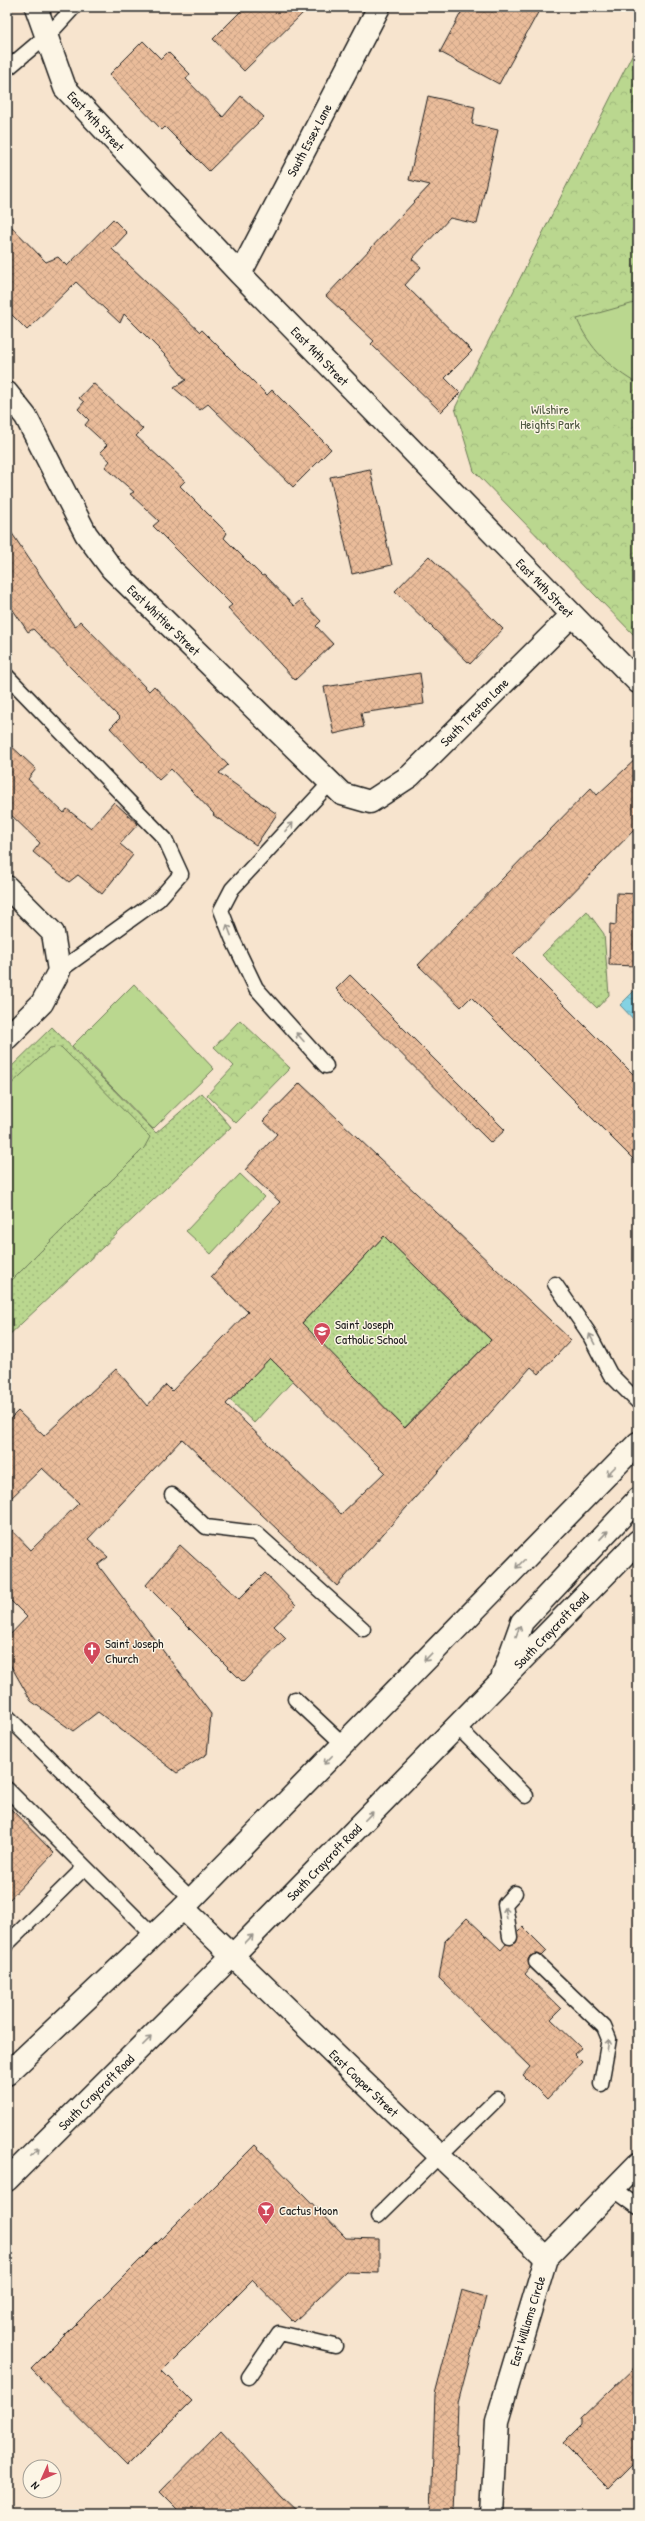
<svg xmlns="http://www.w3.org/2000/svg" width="645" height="2521" viewBox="0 0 645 2521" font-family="'Patrick Hand',sans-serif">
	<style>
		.grass { fill: url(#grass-dots); stroke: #6b7a56 }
		.forest { fill: url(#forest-crowns); stroke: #6b7a56 }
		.pitch { fill: #bad78f; stroke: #6b7a56 }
		.water { fill: url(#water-ripples); stroke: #5a8993 }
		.building { fill: url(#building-cross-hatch); stroke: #1c1c1c; fill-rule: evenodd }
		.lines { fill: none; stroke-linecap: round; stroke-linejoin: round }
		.lane-casing { stroke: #1c1c1c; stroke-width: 17 }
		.street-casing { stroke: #1c1c1c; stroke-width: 25 }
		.secondary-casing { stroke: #1c1c1c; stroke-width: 25 }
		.lane { stroke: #fcf5e5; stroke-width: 14 }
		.street { stroke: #fcf5e5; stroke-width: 22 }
		.secondary { stroke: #fcf5e5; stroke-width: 22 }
		.oneway { stroke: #97938b }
		.labels { text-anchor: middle; stroke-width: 3; stroke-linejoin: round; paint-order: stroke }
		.street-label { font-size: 13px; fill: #1c1c1c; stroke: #fcf5e5 }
		.park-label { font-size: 13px; fill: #4b543e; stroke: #fcf5e5 }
		.poi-label { font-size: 13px; fill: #1c1c1c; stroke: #fcf5e5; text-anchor: start }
	</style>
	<defs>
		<pattern id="grass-dots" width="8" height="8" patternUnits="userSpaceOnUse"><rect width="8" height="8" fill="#bad78f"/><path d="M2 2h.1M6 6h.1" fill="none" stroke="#9fb87b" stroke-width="1.8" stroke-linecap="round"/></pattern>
		<pattern id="forest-crowns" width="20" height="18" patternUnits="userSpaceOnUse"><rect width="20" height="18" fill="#bad78f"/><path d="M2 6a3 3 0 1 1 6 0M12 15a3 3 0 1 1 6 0" fill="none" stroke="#9fb87b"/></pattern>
		<pattern id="water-ripples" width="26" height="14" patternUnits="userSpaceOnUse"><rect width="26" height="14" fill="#84d2e3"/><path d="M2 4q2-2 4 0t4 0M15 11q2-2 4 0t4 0" fill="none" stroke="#71b4c2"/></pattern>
		<pattern id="building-cross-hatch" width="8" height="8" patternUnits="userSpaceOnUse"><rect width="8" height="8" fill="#eabc9a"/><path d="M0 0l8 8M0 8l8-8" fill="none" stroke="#c8a184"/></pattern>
	</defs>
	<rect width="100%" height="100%" fill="#f7e4ce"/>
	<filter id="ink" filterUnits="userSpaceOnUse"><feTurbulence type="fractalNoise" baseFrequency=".025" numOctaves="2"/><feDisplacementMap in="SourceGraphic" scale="8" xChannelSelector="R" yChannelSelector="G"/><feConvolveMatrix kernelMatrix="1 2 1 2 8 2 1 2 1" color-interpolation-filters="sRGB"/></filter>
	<g filter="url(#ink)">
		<path class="grass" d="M 587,911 L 604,934 L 609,995 L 597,1008 L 542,955 Z
			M 52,1027 L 156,1133 L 202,1093 L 231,1127 L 7,1337 L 7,1071 Z
			M 384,1236 L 491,1340 L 404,1428 L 324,1347 L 254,1423 L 230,1400 Z"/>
		<path class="forest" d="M 638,43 L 638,639 L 474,471 L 455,408 Z
			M 240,1020 L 290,1068 L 236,1123 L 207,1095 L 234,1066 L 214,1047 Z"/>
		<path class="pitch" d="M 638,302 L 638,384 C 611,369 589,348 577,319 Z
			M 134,984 L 214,1069 L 153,1129 L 72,1046 Z
			M 61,1047 L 150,1137 L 144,1148 L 7,1285 L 7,1088 L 50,1048 Z
			M 240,1174 L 264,1197 L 211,1254 L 186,1231 Z"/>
		<path class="water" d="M 635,990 L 638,993 L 638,1024 L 620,1005 Z"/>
		<path class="building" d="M 245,7 L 309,7 L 244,71 L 213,39 Z
			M 464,7 L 541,7 L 499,84 L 440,52 Z
			M 143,41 L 161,59 L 168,52 L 190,74 L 186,79 L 223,117 L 241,96 L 264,117 L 209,171 L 165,127 L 162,130 L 109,75 Z
			M 428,96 L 475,107 L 472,124 L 498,130 L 477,224 L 450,218 L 412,259 L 421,267 L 405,285 L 472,351 L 445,378 L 460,393 L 441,412 L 371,344 L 374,341 L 326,296 L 430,185 L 409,180 Z
			M 113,219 L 127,233 L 112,249 L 200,332 L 202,330 L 267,395 L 272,390 L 331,449 L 293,487 L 208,404 L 200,410 L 174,388 L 186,380 L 166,356 L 124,314 L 120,323 L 76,282 L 27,330 L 7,310 L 7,222 L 46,262 L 58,257 L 67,266 Z
			M 93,383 L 143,429 L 136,436 L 185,481 L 180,486 L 227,533 L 224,538 L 262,576 L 264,575 L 294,606 L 301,600 L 321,621 L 316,626 L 333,644 L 295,680 L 228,608 L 232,605 L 153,526 L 159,521 L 130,494 L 134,492 L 105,467 L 110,461 L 100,452 L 107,445 L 85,425 L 89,420 L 78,409 L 84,402 L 79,398 Z
			M 370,469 L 392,565 L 352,574 L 330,477 Z
			M 7,526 L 75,627 L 80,621 L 149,691 L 154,686 L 228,765 L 219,773 L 277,814 L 256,845 L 213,815 L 214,814 L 171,769 L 159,780 L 110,728 L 120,718 L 33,629 L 28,632 L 7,601 Z
			M 429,556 L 503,629 L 470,664 L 395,591 Z
			M 420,673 L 424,704 L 361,713 L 364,727 L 334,734 L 324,687 Z
			M 7,742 L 36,769 L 28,779 L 64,813 L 67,809 L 91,828 L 114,802 L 138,824 L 120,844 L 133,855 L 102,894 L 78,875 L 69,882 L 33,852 L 40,843 L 7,811 Z
			M 638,757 L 638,826 L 513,954 L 638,1079 L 638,1164 L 471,997 L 461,1007 L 418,965 L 591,788 L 597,795 Z
			M 617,893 L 638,894 L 638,966 L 609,965 L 610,924 L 616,925 Z
			M 350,975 L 505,1130 L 491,1143 L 336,989 Z
			M 300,1083 L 571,1340 L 539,1374 L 531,1367 L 337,1586 L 182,1439 L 88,1539 L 108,1557 L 98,1565 L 211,1714 L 207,1754 L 177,1773 L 98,1712 L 73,1731 L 31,1701 L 7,1659 L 7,1638 L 27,1617 L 7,1597 L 7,1525 L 31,1550 L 79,1503 L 42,1468 L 7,1502 L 7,1422 L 18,1411 L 44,1436 L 116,1369 L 147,1406 L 166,1385 L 172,1391 L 248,1312 L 211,1277 L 280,1202 L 245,1170 L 277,1134 L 263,1121 ZM 384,1236 L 491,1340 L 405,1428 L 302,1323 ZM 270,1358 L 385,1472 L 341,1514 L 226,1404 Z
			M 180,1545 L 239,1599 L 265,1573 L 296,1605 L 274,1626 L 286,1638 L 243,1682 L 146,1585 Z
			M 7,1805 L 54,1853 L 7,1902 Z
			M 467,1918 L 501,1950 L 506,1944 L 516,1943 L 518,1932 L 523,1927 L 547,1951 L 542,1956 L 538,1954 L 530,1956 L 528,1960 L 530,1968 L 525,1974 L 561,2009 L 551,2019 L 581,2048 L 574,2054 L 582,2062 L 547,2099 L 523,2075 L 530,2067 L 439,1978 L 445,1941 Z
			M 255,2145 L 346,2238 L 379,2239 L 379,2273 L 346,2272 L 294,2322 L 253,2280 L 162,2371 L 192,2401 L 127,2466 L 31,2369 Z
			M 462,2290 L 486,2297 L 458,2403 L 454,2514 L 431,2514 L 435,2394 Z
			M 638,2364 L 638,2460 L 609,2489 L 563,2443 L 581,2425 L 581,2419 Z
			M 221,2430 L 282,2497 L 300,2514 L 182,2514 L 160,2492 Z"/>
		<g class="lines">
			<defs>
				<path id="lane" d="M 7,69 L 53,30 L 74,7
					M 7,676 L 165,839 L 181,874 L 159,899 L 59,971
					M 326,1066 L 256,988 L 232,938 L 221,910 L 232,889 L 330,783
					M 555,1284 L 588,1332 L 610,1374 L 638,1402
					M 172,1495 L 206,1527 L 256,1533 L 363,1629
					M 295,1699 L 343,1744
					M 7,1716 L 191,1899
					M 457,1726 L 526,1796
					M 7,1789 L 153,1935
					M 510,1937 L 505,1904 L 515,1893
					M 7,1944 L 85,1867
					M 536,1962 L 604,2027 L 609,2039 L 601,2084
					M 613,2189 L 638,2207
					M 378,2216 L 497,2099
					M 249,2377 L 279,2333 L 335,2346"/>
				<path id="street" d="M 36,7 L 65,88 L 240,274 L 638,682
					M 240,274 L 379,7
					M 7,393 L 26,417 L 86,534 L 112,569 L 342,794 L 370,802 L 410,776 L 572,615
					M 7,887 L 53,933 L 59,971 L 42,1003 L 7,1038
					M 183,1908 L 546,2258
					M 492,2514 L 497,2421 L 546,2258 L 638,2164"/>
				<path id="secondary" d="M 503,1675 L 522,1622 L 638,1499
					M 7,2074 L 183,1908 L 638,1443
					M 7,2180 L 232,1956 L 638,1541"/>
			</defs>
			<use href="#lane" class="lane-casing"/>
			<use href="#street" class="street-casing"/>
			<use href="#secondary" class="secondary-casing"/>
			<use href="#lane" class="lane"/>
			<use href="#street" class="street"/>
			<use href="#secondary" class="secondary"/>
		</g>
		<defs><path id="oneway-shaft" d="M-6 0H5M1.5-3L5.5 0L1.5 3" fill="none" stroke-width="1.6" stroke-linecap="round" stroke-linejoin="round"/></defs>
		<g class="oneway">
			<use href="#oneway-shaft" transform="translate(289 827) rotate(-47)"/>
			<use href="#oneway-shaft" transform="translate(229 930) rotate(-111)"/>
			<use href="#oneway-shaft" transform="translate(300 1037) rotate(-132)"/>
			<use href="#oneway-shaft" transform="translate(592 1339) rotate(-117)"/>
			<use href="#oneway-shaft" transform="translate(611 1471) rotate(135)"/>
			<use href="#oneway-shaft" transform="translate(604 1535) rotate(-47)"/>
			<use href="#oneway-shaft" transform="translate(520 1564) rotate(135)"/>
			<use href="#oneway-shaft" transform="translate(518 1631) rotate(-70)"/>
			<use href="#oneway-shaft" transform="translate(428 1657) rotate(134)"/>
			<use href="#oneway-shaft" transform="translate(328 1760) rotate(134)"/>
			<use href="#oneway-shaft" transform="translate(369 1816) rotate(-46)"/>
			<use href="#oneway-shaft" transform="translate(506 1913) rotate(-99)"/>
			<use href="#oneway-shaft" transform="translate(249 1939) rotate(-46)"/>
			<use href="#oneway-shaft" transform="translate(147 2041) rotate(-45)"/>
			<use href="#oneway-shaft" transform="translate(608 2045) rotate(-82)"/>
			<use href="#oneway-shaft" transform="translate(35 2152) rotate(-45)"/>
		</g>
	</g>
	<defs>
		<symbol id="school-pin" viewBox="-11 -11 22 30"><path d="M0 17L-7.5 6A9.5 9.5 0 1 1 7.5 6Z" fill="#d1495b" stroke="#fcf5e5"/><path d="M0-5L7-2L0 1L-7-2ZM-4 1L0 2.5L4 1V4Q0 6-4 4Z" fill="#fff"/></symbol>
		<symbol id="church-pin" viewBox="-11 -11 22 30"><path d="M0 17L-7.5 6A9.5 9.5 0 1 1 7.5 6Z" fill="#d1495b" stroke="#fcf5e5"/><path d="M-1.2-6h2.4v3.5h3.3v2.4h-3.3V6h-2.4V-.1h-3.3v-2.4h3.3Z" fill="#fff"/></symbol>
		<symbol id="bar-pin" viewBox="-11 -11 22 30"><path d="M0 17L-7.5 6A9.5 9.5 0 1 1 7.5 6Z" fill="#d1495b" stroke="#fcf5e5"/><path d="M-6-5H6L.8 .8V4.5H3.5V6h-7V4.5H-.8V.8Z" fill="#fff"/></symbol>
	</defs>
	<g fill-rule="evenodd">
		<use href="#school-pin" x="312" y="1321" width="20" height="27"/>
		<use href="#church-pin" x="82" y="1640" width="20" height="27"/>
		<use href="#bar-pin" x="256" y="2200" width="20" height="27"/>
	</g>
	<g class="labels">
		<g class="street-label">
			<text transform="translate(96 121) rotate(47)" y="5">East 14th Street</text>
			<text transform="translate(309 140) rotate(-62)" y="5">South Essex Lane</text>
			<text transform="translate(320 356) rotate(46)" y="5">East 14th Street</text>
			<text transform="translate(545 588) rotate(46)" y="5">East 14th Street</text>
			<text transform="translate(164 620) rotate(44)" y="5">East Whittier Street</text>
			<text transform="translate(474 712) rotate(-45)" y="5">South Treston Lane</text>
			<text transform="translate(551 1630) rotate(-46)" y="5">South Craycroft Road</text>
			<text transform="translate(324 1862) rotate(-46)" y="5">South Craycroft Road</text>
			<text transform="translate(364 2083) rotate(44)" y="5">East Cooper Street</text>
			<text transform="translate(96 2092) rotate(-45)" y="5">South Craycroft Road</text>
			<text transform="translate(527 2321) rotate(-73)" y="5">East Williams Circle</text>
		</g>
		<g class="park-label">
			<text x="550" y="414">Wilshire<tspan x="550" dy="15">Heights Park</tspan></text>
		</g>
		<g class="poi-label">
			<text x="335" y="1329">Saint Joseph<tspan x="335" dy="15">Catholic School</tspan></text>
			<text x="105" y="1648">Saint Joseph<tspan x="105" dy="15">Church</tspan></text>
			<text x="279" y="2215">Cactus Moon</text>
		</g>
	</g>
	<rect width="645" height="2521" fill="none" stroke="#fcf5e5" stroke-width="24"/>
	<rect x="12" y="12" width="621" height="2497" fill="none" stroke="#1c1c1c" stroke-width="1.5" filter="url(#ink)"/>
	<g transform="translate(42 2479) rotate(225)"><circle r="19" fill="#fcf5e5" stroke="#a29e95"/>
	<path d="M0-3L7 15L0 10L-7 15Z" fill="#d1495b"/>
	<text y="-6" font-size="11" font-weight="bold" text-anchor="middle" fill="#1c1c1c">N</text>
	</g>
</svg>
